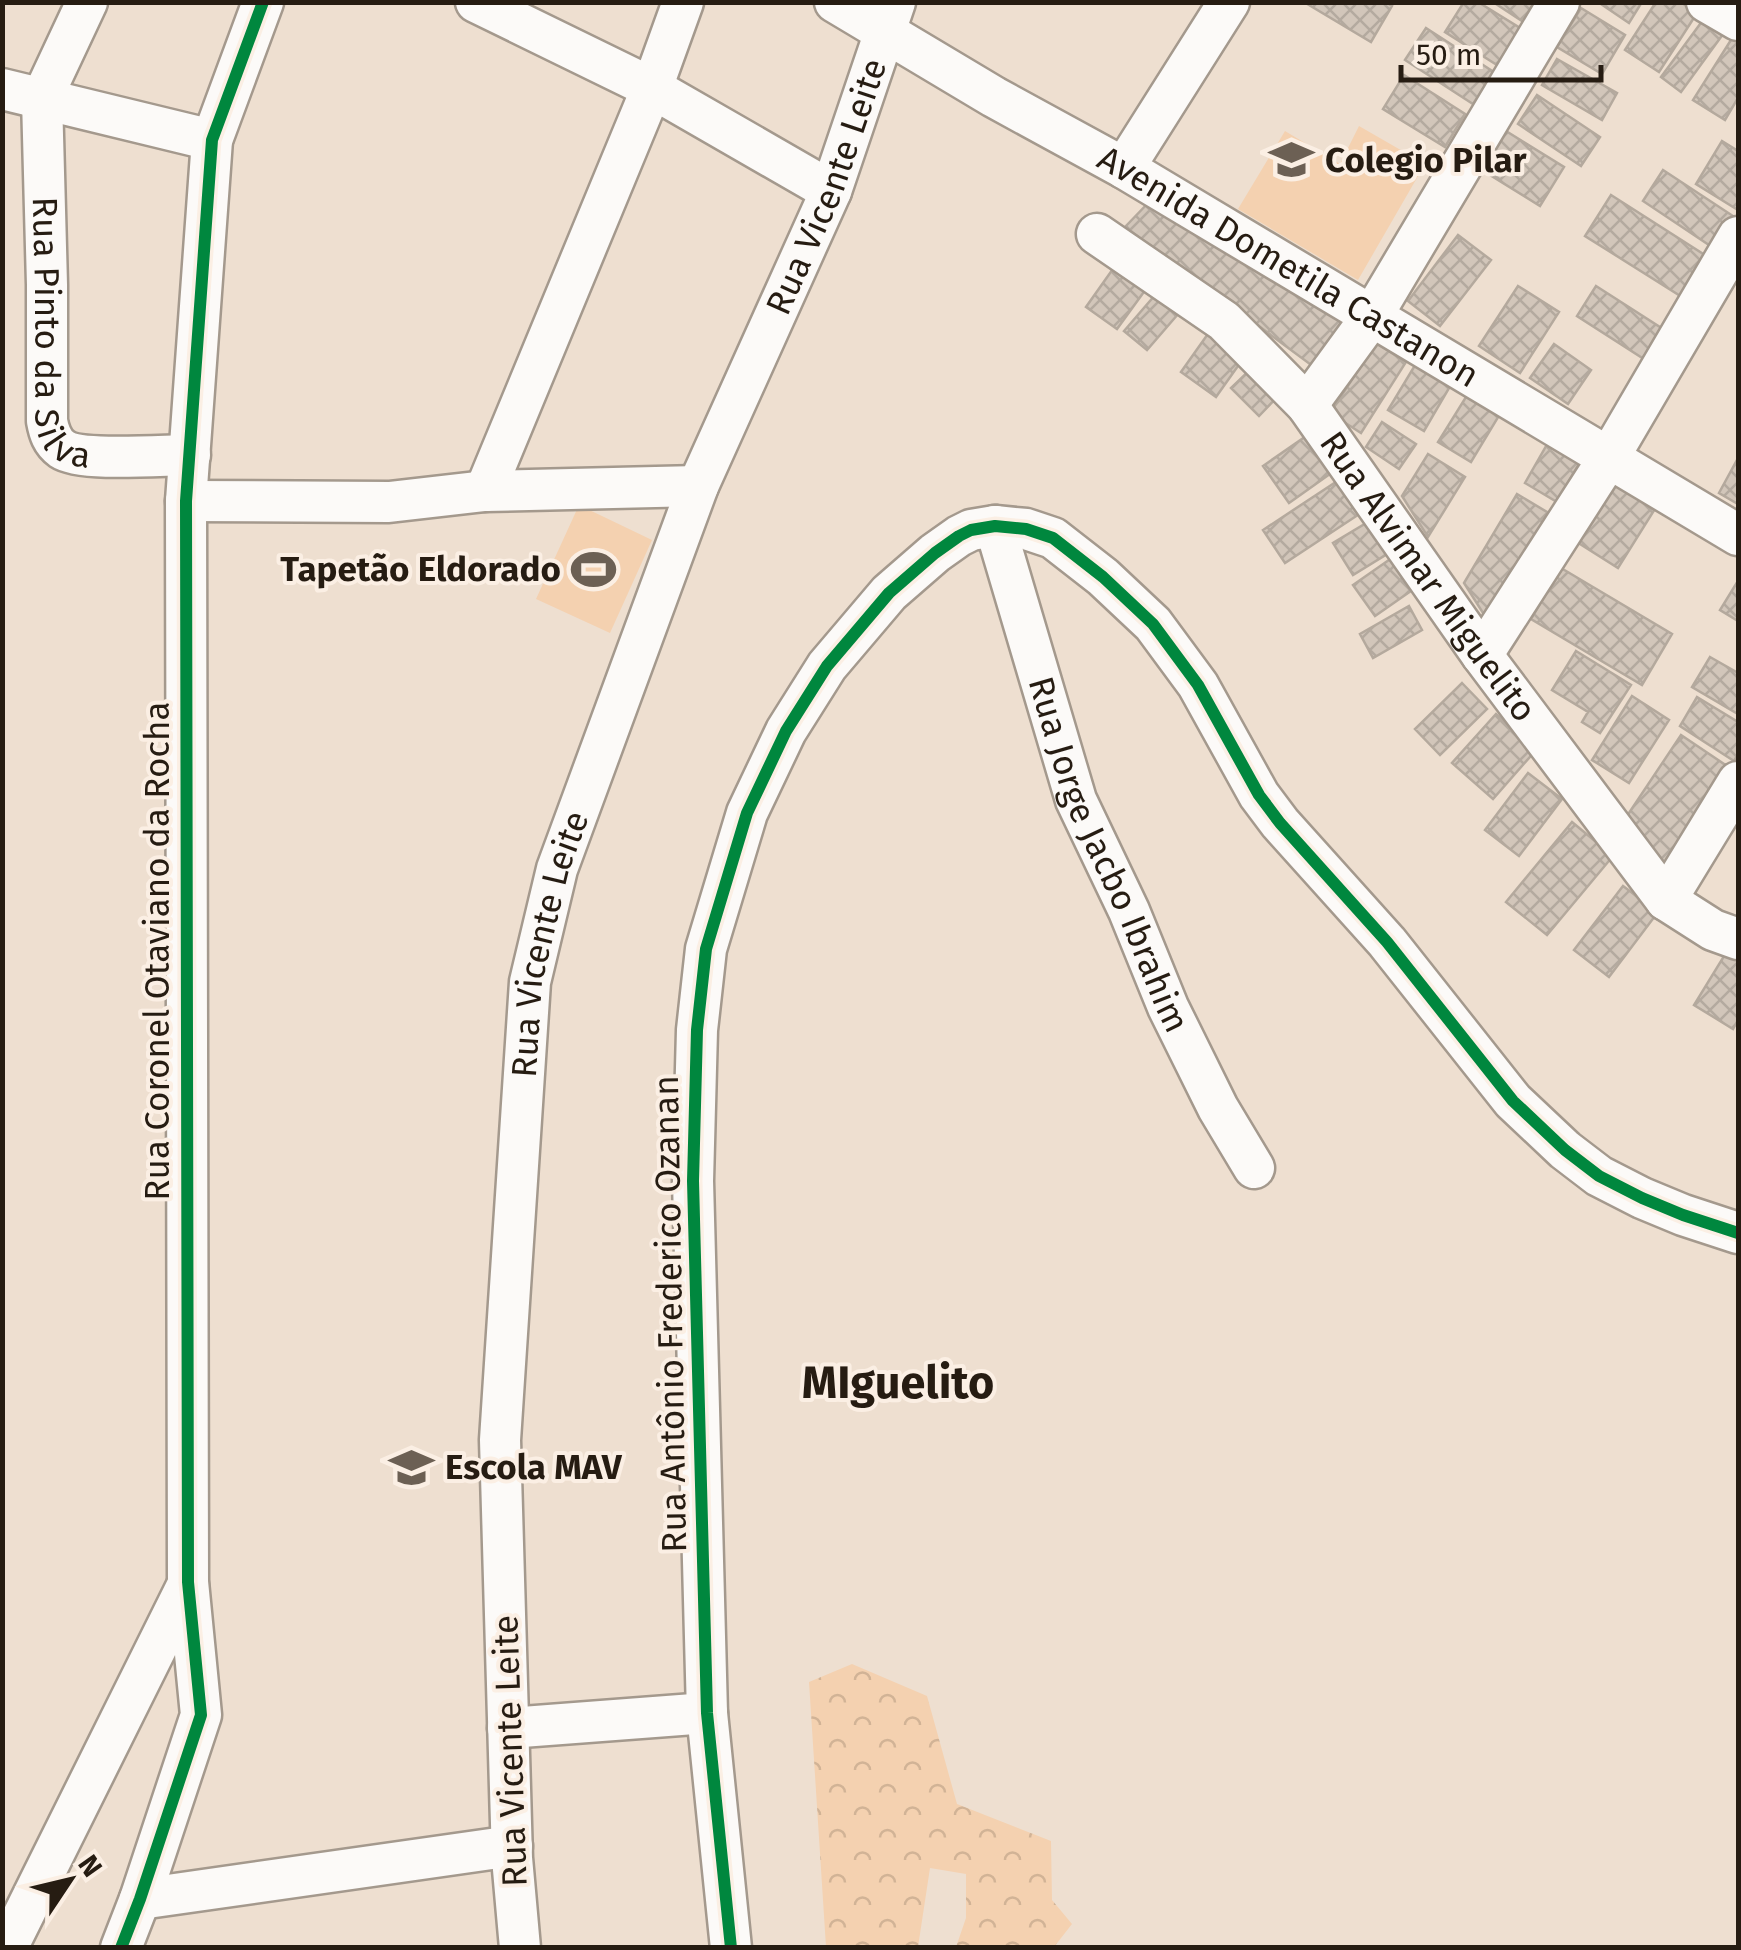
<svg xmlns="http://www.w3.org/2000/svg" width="1741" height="1950" viewBox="0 0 1741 1950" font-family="'Fira Sans',sans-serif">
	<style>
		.grass { fill: #f4d1b0 }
		.forest { fill: url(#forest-crowns) }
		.building { fill: url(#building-cross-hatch); stroke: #b4a99d; stroke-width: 2.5 }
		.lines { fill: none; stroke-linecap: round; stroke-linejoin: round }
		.minor-casing { stroke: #a4998d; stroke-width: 45 }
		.minor { stroke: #fcfaf8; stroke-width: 40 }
		.cycleway-casing { stroke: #fbefe4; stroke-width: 19 }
		.cycleway { stroke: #00873e; stroke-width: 12 }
		.labels { text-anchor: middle; stroke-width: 8; stroke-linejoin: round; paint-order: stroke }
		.poi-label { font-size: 35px; font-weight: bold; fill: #261c12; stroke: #fbefe4; text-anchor: start }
		.street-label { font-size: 35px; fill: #261c12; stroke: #fbefe4 }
		.district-label { font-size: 45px; font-weight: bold; fill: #261c12; stroke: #fbefe4 }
	</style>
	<defs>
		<pattern id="forest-crowns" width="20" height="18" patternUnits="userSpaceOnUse" patternTransform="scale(2.5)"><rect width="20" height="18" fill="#f4d1b0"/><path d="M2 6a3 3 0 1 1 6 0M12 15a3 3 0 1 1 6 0" fill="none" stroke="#d1b396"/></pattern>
		<pattern id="building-cross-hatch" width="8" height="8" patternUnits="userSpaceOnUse" patternTransform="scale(2.5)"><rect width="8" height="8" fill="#d2c6ba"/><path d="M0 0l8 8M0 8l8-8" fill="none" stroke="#b4aa9f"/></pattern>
	</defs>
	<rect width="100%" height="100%" fill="#eedfd0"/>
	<path class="grass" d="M 1359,126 L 1425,164 L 1358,280 L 1238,209 L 1285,131 L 1340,164 Z
		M 579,505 L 652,540 L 610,633 L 536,599 Z"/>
	<path class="forest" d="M 852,1664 L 927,1696 L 957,1804 L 1051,1841 L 1052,1900 L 1072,1924 L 1054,1947 L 956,1947 L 966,1918 L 966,1874 L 930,1868 L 918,1947 L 826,1947 L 809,1682 Z"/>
	<path class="building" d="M 1304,2 L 1386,2 L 1392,6 L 1371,42 Z
		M 1464,2 L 1478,2 L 1520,28 L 1497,65 L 1445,32 Z
		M 1493,2 L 1538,2 L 1525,23 Z
		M 1598,2 L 1642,2 L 1629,23 Z
		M 1656,2 L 1681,2 L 1697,13 L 1659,72 L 1625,50 Z
		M 1581,8 L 1625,35 L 1602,74 L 1557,47 Z
		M 1706,16 L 1726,30 L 1681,92 L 1661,77 Z
		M 1426,28 L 1494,72 L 1473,104 L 1405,60 Z
		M 1736,32 L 1738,34 L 1738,98 L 1725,120 L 1693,100 Z
		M 1557,59 L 1617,93 L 1602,120 L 1542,85 Z
		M 1404,75 L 1465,114 L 1445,147 L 1383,109 Z
		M 1537,95 L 1600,137 L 1581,166 L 1518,124 Z
		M 1506,131 L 1564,167 L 1540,206 L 1482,170 Z
		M 1722,141 L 1738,151 L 1738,210 L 1696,184 Z
		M 1663,170 L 1733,216 L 1712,247 L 1643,201 Z
		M 1611,195 L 1708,257 L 1682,297 L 1585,236 Z
		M 1151,200 L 1349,320 L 1318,370 L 1125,227 Z
		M 1458,235 L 1491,260 L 1440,326 L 1408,301 Z
		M 1115,266 L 1146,289 L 1117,329 L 1086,307 Z
		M 1518,286 L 1559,312 L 1520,373 L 1479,346 Z
		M 1596,286 L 1666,331 L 1647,361 L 1577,316 Z
		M 1156,294 L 1179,313 L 1147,350 L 1124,331 Z
		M 1210,331 L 1245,356 L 1216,397 L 1181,372 Z
		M 1376,343 L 1406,362 L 1361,433 L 1330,413 Z
		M 1554,344 L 1591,370 L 1568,404 L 1530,378 Z
		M 1417,362 L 1452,383 L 1424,431 L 1388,410 Z
		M 1254,366 L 1281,393 L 1259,416 L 1231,388 Z
		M 1471,389 L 1503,409 L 1471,462 L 1438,442 Z
		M 1382,422 L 1416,444 L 1399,469 L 1366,447 Z
		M 1312,432 L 1337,469 L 1289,503 L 1263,466 Z
		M 1549,441 L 1581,460 L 1557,502 L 1525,483 Z
		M 1428,454 L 1465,477 L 1428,537 L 1402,496 Z
		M 1738,458 L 1738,504 L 1719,493 Z
		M 1345,476 L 1367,509 L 1285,563 L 1263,530 Z
		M 1617,478 L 1658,504 L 1618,568 L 1577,542 Z
		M 1517,494 L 1557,518 L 1500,611 L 1483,613 L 1464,583 Z
		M 1373,519 L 1392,551 L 1353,575 L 1333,543 Z
		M 1399,553 L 1421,584 L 1375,616 L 1353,585 Z
		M 1561,568 L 1672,634 L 1642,685 L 1531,619 Z
		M 1736,584 L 1738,586 L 1738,621 L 1720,610 Z
		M 1409,606 L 1422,630 L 1373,658 L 1360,634 Z
		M 1576,651 L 1631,685 L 1600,733 L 1582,722 L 1588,712 L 1552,690 Z
		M 1710,657 L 1738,673 L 1738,714 L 1692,687 Z
		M 1462,683 L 1487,709 L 1440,755 L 1415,729 Z
		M 1632,696 L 1669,720 L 1629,783 L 1592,760 Z
		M 1697,697 L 1738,722 L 1738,754 L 1734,761 L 1680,726 Z
		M 1496,714 L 1536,750 L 1493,799 L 1452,763 Z
		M 1681,735 L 1730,768 L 1665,866 L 1625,819 Z
		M 1528,773 L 1562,799 L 1519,856 L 1485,830 Z
		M 1572,822 L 1613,856 L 1547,935 L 1506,902 Z
		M 1623,886 L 1658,912 L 1609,977 L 1574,950 Z
		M 1729,948 L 1738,951 L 1738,1020 L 1733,1029 L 1694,1005 Z"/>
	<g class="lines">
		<defs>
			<g id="minor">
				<path id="s1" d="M 87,2 L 42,98 L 47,285 L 47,421 C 49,432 52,442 62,449 C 81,462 163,455 190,455"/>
				<path d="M 476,2 L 652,88 L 831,191"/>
				<path id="s2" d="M 835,2 L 994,97 L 1124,168 L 1738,535"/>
				<path d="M 1707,2 L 1738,20"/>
				<path d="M 2,89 L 212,140"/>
				<path d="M 1124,168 L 1229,2"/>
				<path id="s3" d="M 1097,234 L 1224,321 L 1307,405 L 1482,655 L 1666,900 L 1713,930 L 1738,939"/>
				<path d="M 1307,405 L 1372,316 L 1559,2"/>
				<path d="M 485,491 L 652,88 L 683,2"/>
				<path d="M 186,501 L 389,502 L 485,491 L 698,486"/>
				<path id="s4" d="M 995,526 L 1076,800 L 1129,911 L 1168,1007 L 1218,1108 L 1254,1168"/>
				<path d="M 1482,655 L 1608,459 L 1738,237"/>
				<path d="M 1666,900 L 1738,782"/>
				<path d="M 508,1728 L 707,1713"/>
				<path d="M 140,1899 L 512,1846"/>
				<path d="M 7,1948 L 188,1584"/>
				<path d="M 121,1948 L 140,1899 L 201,1715 L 188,1582 L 186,501 L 212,140 L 263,2"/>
				<path id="s5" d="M 520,1948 L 512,1858 L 500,1440 L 530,982 L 557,869 L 698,486 L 831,191 L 895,2"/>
				<path d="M 731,1948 L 707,1713 L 693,1181 L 697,1030 L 706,949 L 747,813 L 786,731 L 827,666 L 889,593 L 935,553 L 959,536 L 971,530 L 995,526 L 1026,529 L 1053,538 L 1103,577 L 1153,624 L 1198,685 L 1259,795 L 1280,823 L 1387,942 L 1513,1101 L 1565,1150 L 1599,1176 L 1642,1198 L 1683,1215 L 1738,1233"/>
			</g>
		</defs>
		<use href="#minor" class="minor-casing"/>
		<use href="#minor" class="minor"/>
		<defs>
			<path id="cycleway" d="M 121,1948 L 140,1899 L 201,1715 L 188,1582 L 186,501 L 212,140 L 263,2
				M 731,1948 L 707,1713 L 693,1181 L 697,1030 L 706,949 L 747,813 L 786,731 L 827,666 L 889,593 L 935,553 L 959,536 L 971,530 L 995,526 L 1026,529 L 1053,538 L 1103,577 L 1153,624 L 1198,685 L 1259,795 L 1280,823 L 1387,942 L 1513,1101 L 1565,1150 L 1599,1176 L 1642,1198 L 1683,1215 L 1738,1233"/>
		</defs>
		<use href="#cycleway" class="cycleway-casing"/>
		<use href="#cycleway" class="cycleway"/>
	</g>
	<defs>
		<symbol id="school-bare" viewBox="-9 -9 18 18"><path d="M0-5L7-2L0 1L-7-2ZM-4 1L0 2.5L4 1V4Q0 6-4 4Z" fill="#6c6054" stroke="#fbefe4" stroke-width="2.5" paint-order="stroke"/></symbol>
		<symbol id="stadium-bare" viewBox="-9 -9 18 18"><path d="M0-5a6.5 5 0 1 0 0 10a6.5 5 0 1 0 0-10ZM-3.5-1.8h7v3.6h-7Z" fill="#6c6054" stroke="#fbefe4" stroke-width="2.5" paint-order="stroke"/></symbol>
	</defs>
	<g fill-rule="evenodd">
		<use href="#school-bare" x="1260" y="128" width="63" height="63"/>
		<use href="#stadium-bare" x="562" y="538" width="63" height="63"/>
		<use href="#school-bare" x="380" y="1436" width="63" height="63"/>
	</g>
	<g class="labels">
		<g class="poi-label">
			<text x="1325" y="172">Colegio Pilar</text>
			<text x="561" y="581" text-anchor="end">Tapetão Eldorado</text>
			<text x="445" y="1479">Escola MAV</text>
		</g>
		<g class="street-label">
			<text dy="12" stroke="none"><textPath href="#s5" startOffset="1818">Rua Vicente Leite</textPath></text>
			<text dy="12" stroke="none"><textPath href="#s2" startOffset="525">Avenida Dometila Castanon</textPath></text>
			<text dy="12" stroke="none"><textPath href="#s1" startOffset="348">Rua Pinto da Silva</textPath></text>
			<text dy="12" stroke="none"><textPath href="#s3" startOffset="482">Rua Alvimar Miguelito</textPath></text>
			<text dy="12" stroke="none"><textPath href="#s4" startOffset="348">Rua Jorge Jacbo Ibrahim</textPath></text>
			<text dy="12" stroke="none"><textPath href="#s5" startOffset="1008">Rua Vicente Leite</textPath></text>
			<text transform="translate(157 951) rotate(-90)" y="12">Rua Coronel Otaviano da Rocha</text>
			<text transform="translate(670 1314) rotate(-91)" y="12">Rua Antônio Frederico Ozanan</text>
			<text transform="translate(510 1751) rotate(-92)" y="12">Rua Vicente Leite</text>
		</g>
		<g class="district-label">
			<text x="898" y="1398">MIguelito</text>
		</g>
	</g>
	<rect width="1741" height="1950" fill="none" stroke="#261c12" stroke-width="10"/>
	<g transform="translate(70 1880) rotate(55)" stroke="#fbefe4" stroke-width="8" paint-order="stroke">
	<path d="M0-8L18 38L0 25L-18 38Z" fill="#261c12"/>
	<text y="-15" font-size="28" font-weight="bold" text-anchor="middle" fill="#261c12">N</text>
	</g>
	<path d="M1401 65v15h200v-15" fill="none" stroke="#261c12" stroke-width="5"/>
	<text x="1416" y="65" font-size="30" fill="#261c12" stroke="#fbefe4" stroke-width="8" paint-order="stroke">50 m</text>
</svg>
